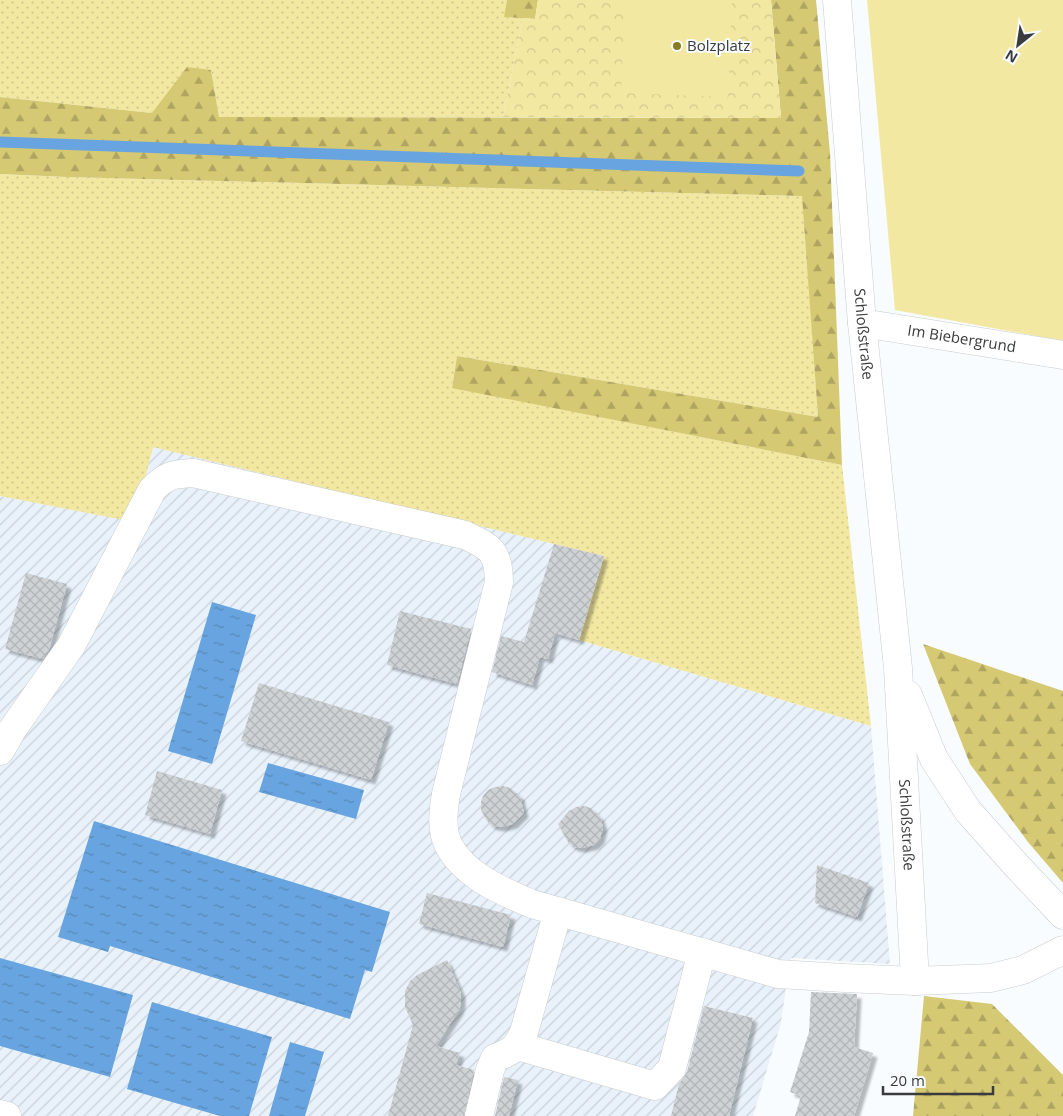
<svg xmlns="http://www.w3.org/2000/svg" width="1063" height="1116" viewBox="0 0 1063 1116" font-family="'Open Sans',sans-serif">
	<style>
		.industrial { fill: url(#industrial-furrows) }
		.grass { fill: url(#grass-dots) }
		.forest { fill: url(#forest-firs) }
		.park { fill: url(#park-crowns) }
		.garden { fill: #f3e8a1 }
		.water { fill: url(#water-ripples) }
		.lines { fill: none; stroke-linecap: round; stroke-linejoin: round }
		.stream { stroke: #68a5e0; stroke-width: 11 }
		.building { fill: url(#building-cross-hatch); filter: url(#shadow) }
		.minor-casing { stroke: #c9cccf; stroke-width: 29 }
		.minor { stroke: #fff; stroke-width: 28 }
		.poi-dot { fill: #887b21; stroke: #f8fcff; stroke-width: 2 }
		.labels { text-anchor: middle; stroke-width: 4; stroke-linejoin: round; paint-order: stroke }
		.poi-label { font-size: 15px; fill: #3a3b3c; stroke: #f8fcff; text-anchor: start }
		.street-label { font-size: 15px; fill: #3a3b3c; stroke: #f8fcff }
	</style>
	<defs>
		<pattern id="industrial-furrows" width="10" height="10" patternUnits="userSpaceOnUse" patternTransform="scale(1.25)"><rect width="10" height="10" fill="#e9f2fb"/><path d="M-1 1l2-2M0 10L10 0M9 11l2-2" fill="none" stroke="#c9d0d8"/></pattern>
		<pattern id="grass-dots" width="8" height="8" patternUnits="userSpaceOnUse" patternTransform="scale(1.25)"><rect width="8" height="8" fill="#f3e8a1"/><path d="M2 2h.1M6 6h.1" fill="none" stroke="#d1c88c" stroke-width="1.8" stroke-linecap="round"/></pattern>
		<pattern id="forest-firs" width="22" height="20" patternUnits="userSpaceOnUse" patternTransform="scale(1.25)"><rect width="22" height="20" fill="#d6c973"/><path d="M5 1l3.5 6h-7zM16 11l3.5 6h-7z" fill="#afa460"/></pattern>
		<pattern id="park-crowns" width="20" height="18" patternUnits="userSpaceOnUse" patternTransform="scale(1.25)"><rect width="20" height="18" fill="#f3e8a1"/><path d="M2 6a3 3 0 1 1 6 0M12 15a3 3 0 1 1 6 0" fill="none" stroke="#d1c88c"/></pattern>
		<pattern id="water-ripples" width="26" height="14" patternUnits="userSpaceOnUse" patternTransform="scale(1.25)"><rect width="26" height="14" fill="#68a5e0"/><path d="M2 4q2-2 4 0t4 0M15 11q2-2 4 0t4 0" fill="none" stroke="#5788b7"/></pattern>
		<pattern id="building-cross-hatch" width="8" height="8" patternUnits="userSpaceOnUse" patternTransform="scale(1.25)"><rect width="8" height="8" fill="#cfd2d5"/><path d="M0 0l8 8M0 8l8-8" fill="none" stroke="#b2b5b8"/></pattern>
		<filter id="shadow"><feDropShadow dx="4.5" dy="4.5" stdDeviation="1" flood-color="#0004"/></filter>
	</defs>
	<rect width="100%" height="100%" fill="#f8fcff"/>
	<path class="industrial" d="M 153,446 L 604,556 L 579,640 L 871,726 L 890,964 L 790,958 L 781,1023 L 753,1116 L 0,1116 L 0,496 L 133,521 Z"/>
	<path class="grass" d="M 0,0 L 507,0 L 505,17 L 523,18 L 503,117 L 219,117 L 211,70 L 152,113 L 0,97 Z
		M 0,174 L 67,177 L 803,196 L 818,417 L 457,356 L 452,387 L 842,465 L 871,726 L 579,640 L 604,556 L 153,447 L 134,522 L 0,496 Z"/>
	<path class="forest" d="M 507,0 L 538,0 L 535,19 L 504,17 Z
		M 771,0 L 816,0 L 830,153 L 842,465 L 452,388 L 457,356 L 818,417 L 802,196 L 67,177 L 0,174 L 0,97 L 152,113 L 187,67 L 211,70 L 219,117 L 781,118 Z
		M 923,644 L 1063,691 L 1063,883 L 1028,842 L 970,764 Z
		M 924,996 L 992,1004 L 1063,1075 L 1063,1116 L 913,1116 Z"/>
	<path class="park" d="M 538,0 L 771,0 L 781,118 L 503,117 L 523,18 L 535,19 Z"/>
	<path class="garden" d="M 625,0 L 732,0 L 728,97 L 621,93 Z
		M 867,0 L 1063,0 L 1063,341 L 895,310 Z"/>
	<path class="water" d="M 212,602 L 256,615 L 212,764 L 168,751 Z
		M 268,763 L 364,790 L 356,819 L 259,792 Z
		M 94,821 L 390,912 L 372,972 L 365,970 L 350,1019 L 110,946 L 108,952 L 58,937 Z
		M 0,958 L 133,995 L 110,1077 L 0,1046 Z
		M 152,1002 L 272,1037 L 249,1116 L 220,1116 L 127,1089 Z
		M 290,1042 L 324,1052 L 305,1116 L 269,1116 Z"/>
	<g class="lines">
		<path class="stream" d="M 0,142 L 799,171"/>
	</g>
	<path class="building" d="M 554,544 L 604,556 L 579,640 L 555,633 L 548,659 L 540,657 L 532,685 L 492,672 L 501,636 L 524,642 Z
		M 26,573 L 67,584 L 49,650 L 43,659 L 5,649 Z
		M 400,611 L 471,629 L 457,684 L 387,665 Z
		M 259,683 L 389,722 L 371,780 L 241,741 Z
		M 157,771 L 222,790 L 210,834 L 145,815 Z
		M 503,786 L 510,788 L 520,796 L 524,813 L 513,824 L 501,827 L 493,826 L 487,821 L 481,810 L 481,802 L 483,796 L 488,790 L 495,787 Z
		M 584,806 L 591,808 L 600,817 L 603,827 L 600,839 L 594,845 L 582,848 L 574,847 L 568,842 L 558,824 L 569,811 L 576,807 Z
		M 817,865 L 869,883 L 857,917 L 815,903 Z
		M 427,893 L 511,915 L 503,947 L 419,924 Z
		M 447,960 L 461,993 L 461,1003 L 459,1010 L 436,1046 L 460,1053 L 456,1065 L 474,1070 L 464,1116 L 388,1116 L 413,1025 L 405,1007 L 405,991 L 410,981 L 417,975 Z
		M 811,992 L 857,994 L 854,1047 L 873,1053 L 854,1116 L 795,1116 L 801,1096 L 790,1092 L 809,1032 Z
		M 704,1006 L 753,1018 L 729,1116 L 671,1116 L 679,1084 L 687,1072 Z
		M 504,1077 L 518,1080 L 509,1116 L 495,1116 Z"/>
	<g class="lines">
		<defs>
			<g id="minor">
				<path id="s1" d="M 837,0 L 862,323 L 898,668 L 915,981"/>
				<path id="s2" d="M 862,323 L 1063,355"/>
				<path d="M 908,695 L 934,759 L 968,811 L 1016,865 L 1063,915"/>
				<path d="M 0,751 L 12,730 L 71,646 L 152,490 C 166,475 173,474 193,473 L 465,535 C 492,548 498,551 499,582 L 446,794 C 443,811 441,829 448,844 C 464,876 502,891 532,904 L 778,974 L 844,978 L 915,981 L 991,978 L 1023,970 L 1063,950"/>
				<path d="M 518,1046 L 655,1086 L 672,1068 L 702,952"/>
				<path d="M 0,1114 L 7,1116"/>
				<path d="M 479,1116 L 490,1070 L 495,1058 C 513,1051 516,1049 524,1032 L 558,911"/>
			</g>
		</defs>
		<use href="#minor" class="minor-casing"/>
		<use href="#minor" class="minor"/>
	</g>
	<circle class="poi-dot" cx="677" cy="46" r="5"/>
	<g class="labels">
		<g class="poi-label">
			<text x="687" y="51">Bolzplatz</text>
		</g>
		<g class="street-label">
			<text dy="5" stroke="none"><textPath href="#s1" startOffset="335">Schloßstraße</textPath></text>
			<text dy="5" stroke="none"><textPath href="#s2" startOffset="101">Im Biebergrund</textPath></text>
			<text dy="5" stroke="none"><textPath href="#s1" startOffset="828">Schloßstraße</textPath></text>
		</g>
	</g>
	<g transform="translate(1018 45) rotate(210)" stroke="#f8fcff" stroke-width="4" paint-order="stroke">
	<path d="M0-4L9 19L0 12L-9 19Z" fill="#3a3b3c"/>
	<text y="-8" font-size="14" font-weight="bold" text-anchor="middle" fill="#3a3b3c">N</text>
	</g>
	<path d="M883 1086v8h110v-8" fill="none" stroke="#3a3b3c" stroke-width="2.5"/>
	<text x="890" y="1086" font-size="15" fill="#3a3b3c" stroke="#f8fcff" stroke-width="4" paint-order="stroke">20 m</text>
</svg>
